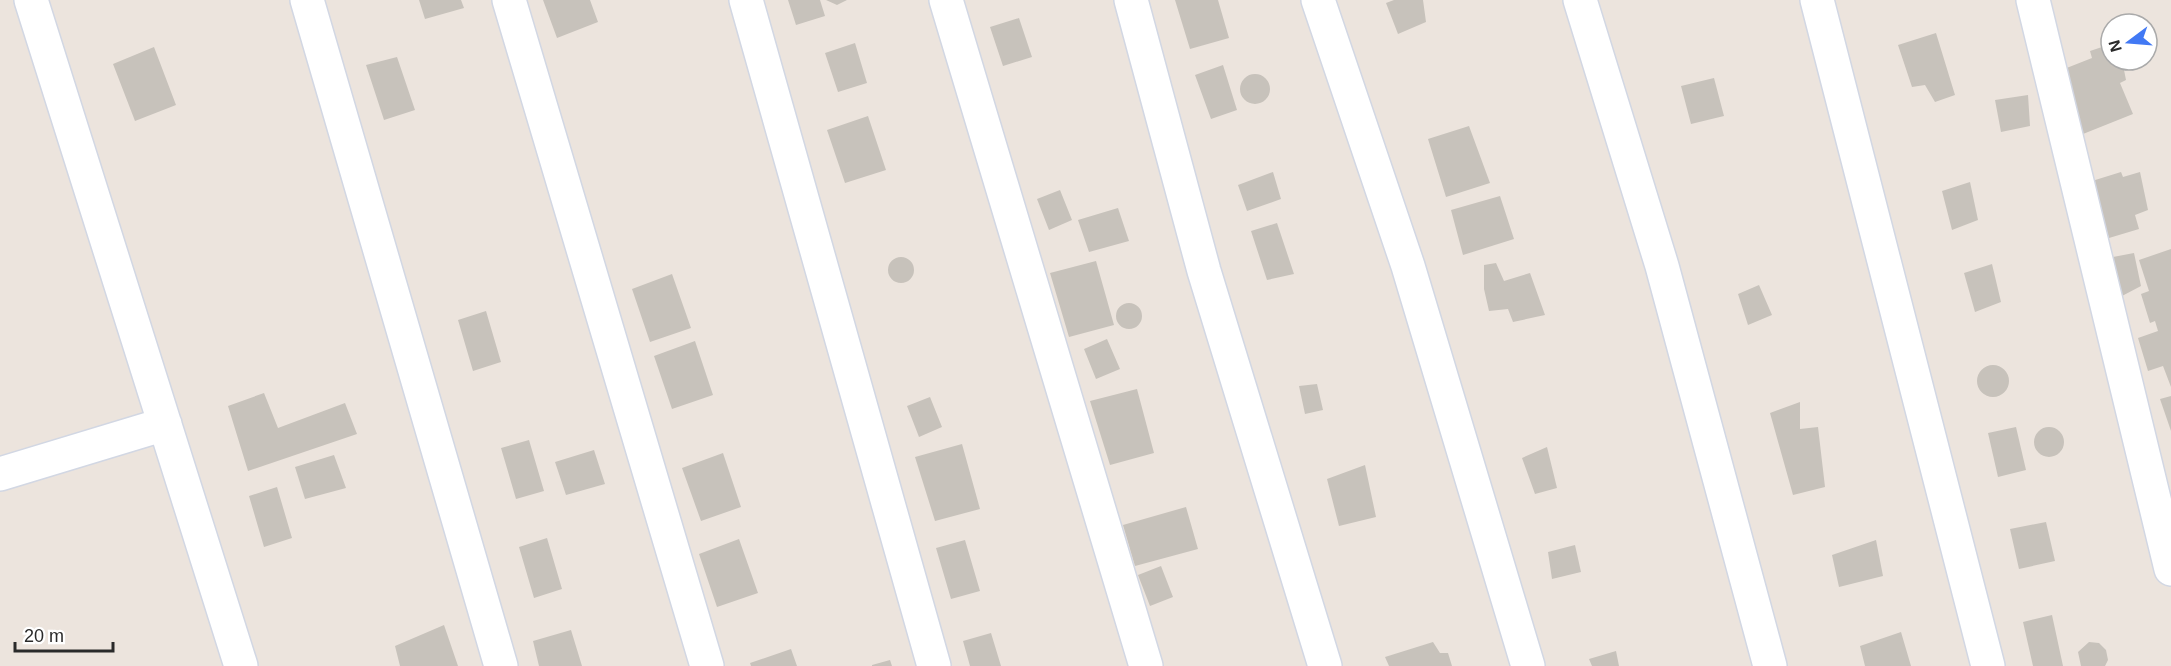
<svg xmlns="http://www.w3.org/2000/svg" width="2171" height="666" viewBox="0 0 2171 666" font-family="Arial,sans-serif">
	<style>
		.building { fill: #c7c2bb }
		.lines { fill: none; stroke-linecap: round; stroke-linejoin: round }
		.minor-casing { stroke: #d2d7e3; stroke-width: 36 }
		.minor { stroke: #fff; stroke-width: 33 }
	</style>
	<rect width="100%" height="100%" fill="#ece4dd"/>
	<path class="building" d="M 419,0 L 461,0 L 464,8 L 425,19 Z
		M 543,0 L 590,0 L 598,22 L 557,38 Z
		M 788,0 L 820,0 L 825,16 L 796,25 Z
		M 826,0 L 847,0 L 837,5 Z
		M 1175,0 L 1218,0 L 1229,38 L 1190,49 Z
		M 1394,0 L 1423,0 L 1426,22 L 1398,34 L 1386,3 Z
		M 1019,18 L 1032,57 L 1003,66 L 990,27 Z
		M 1936,33 L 1955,95 L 1935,102 L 1925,85 L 1912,87 L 1898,45 Z
		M 855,43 L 867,83 L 838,92 L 825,53 Z
		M 2111,44 L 2111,60 L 2122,60 L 2126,80 L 2120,83 L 2133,114 L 2083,134 L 2059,71 L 2092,58 L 2090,51 Z
		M 154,47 L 176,105 L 135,121 L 113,64 Z
		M 397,57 L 415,110 L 384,120 L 366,65 Z
		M 1223,65 L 1237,110 L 1211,119 L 1195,75 Z
		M1240 89a15 15 0 1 1 30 0a15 15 0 1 1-30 0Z
		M 1714,78 L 1724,116 L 1691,124 L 1681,86 Z
		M 2028,95 L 2030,126 L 2001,132 L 1995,100 Z
		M 868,116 L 886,170 L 845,183 L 827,130 Z
		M 1469,126 L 1490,183 L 1446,197 L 1428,139 Z
		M 1273,172 L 1281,199 L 1247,211 L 1238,185 Z
		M 2121,172 L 2123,177 L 2140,172 L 2148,210 L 2135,215 L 2139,229 L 2109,238 L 2092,181 Z
		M 1970,182 L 1978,220 L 1952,230 L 1942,191 Z
		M 1060,190 L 1072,220 L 1049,230 L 1037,199 Z
		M 1500,196 L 1514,239 L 1463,255 L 1451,210 Z
		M 1118,208 L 1129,241 L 1089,252 L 1078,220 Z
		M 1277,223 L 1294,274 L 1267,280 L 1251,231 Z
		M 2171,249 L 2171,387 L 2163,366 L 2148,371 L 2138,338 L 2158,331 L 2155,321 L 2150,323 L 2141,294 L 2149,291 L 2139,260 Z
		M 2134,253 L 2141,286 L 2122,296 L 2113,257 Z
		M888 270a13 13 0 1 1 26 0a13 13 0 1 1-26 0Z
		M 1096,261 L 1114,325 L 1069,337 L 1050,273 Z
		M 1496,263 L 1504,281 L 1530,273 L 1545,315 L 1513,322 L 1508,309 L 1489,311 L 1484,289 L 1484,265 Z
		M 1992,264 L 2001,302 L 1975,312 L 1964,273 Z
		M 672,274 L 691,328 L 650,342 L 632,289 Z
		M 1759,285 L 1772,315 L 1748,325 L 1738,294 Z
		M1116 316a13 13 0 1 1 26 0a13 13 0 1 1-26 0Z
		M 486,311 L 501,362 L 473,371 L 458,320 Z
		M 1107,339 L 1120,369 L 1096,379 L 1084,349 Z
		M 695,341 L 713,395 L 672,409 L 654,356 Z
		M1977 381a16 16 0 1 1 32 0a16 16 0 1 1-32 0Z
		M 1317,384 L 1323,410 L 1305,414 L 1299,386 Z
		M 1137,389 L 1154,453 L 1110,465 L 1090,401 Z
		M 264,393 L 278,428 L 345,403 L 357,434 L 248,471 L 228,406 Z
		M 2171,396 L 2171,431 L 2160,399 Z
		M 930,397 L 942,427 L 919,437 L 907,406 Z
		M 1800,402 L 1800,429 L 1818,427 L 1825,487 L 1793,495 L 1770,413 Z
		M2034 442a15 15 0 1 1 30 0a15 15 0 1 1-30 0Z
		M 2016,427 L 2026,470 L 1998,477 L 1988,433 Z
		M 529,440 L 544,491 L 516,499 L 501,448 Z
		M 962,444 L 980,509 L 935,521 L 915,457 Z
		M 1547,447 L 1557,488 L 1535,494 L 1522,458 Z
		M 594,450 L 605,484 L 566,495 L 555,462 Z
		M 723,453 L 741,507 L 701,521 L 682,468 Z
		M 334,455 L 346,488 L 305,499 L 295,467 Z
		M 1365,465 L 1376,517 L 1339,526 L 1327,479 Z
		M 277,487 L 292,538 L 264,547 L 249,496 Z
		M 1186,507 L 1198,549 L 1135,566 L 1123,525 Z
		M 2046,522 L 2055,561 L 2019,569 L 2010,529 Z
		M 547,538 L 562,589 L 534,598 L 519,547 Z
		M 739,539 L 758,593 L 717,607 L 699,554 Z
		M 965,540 L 980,591 L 951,599 L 936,548 Z
		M 1876,540 L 1883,576 L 1839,587 L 1832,555 Z
		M 1575,545 L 1581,572 L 1552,579 L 1548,552 Z
		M 1161,566 L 1173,597 L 1150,606 L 1138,575 Z
		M 2052,615 L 2063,666 L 2033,666 L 2023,622 Z
		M 444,625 L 458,666 L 400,666 L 395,646 Z
		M 571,630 L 582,666 L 539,666 L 533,641 Z
		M 1901,632 L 1911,666 L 1865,666 L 1860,646 Z
		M 991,633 L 1001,666 L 970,666 L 963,641 Z
		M 1433,642 L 1440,653 L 1448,653 L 1452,666 L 1389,666 L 1385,657 Z
		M 2089,642 L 2099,643 L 2106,650 L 2108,660 L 2105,666 L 2081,666 L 2078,652 Z
		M 791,649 L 797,666 L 751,666 L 750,663 Z
		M 1616,651 L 1619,666 L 1592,666 L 1589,659 Z
		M 890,660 L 892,666 L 872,666 L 872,665 Z"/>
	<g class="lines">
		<defs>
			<path id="minor" d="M 31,0 L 241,666
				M 307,0 L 501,666
				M 509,0 L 707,666
				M 746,0 L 934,666
				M 946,0 L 1146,666
				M 1131,0 L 1204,271 L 1325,666
				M 1318,0 L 1408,266 L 1528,666
				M 1580,0 L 1662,266 L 1770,666
				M 1817,0 L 1988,666
				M 2033,0 L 2171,569
				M 0,474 L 165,424"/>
		</defs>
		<use href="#minor" class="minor-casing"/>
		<use href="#minor" class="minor"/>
	</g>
	<g transform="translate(2129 42) rotate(254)"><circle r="28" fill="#ffffff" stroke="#aaaaaa" stroke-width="1.5"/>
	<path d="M0-4.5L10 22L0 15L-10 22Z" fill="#4279f4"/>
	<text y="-9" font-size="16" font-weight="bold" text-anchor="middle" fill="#2a2a2a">N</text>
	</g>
	<path d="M15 642v9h98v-9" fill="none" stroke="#2a2a2a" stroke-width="3"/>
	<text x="24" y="642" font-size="18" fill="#2a2a2a" stroke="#ffffff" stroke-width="4.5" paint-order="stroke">20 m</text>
</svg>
